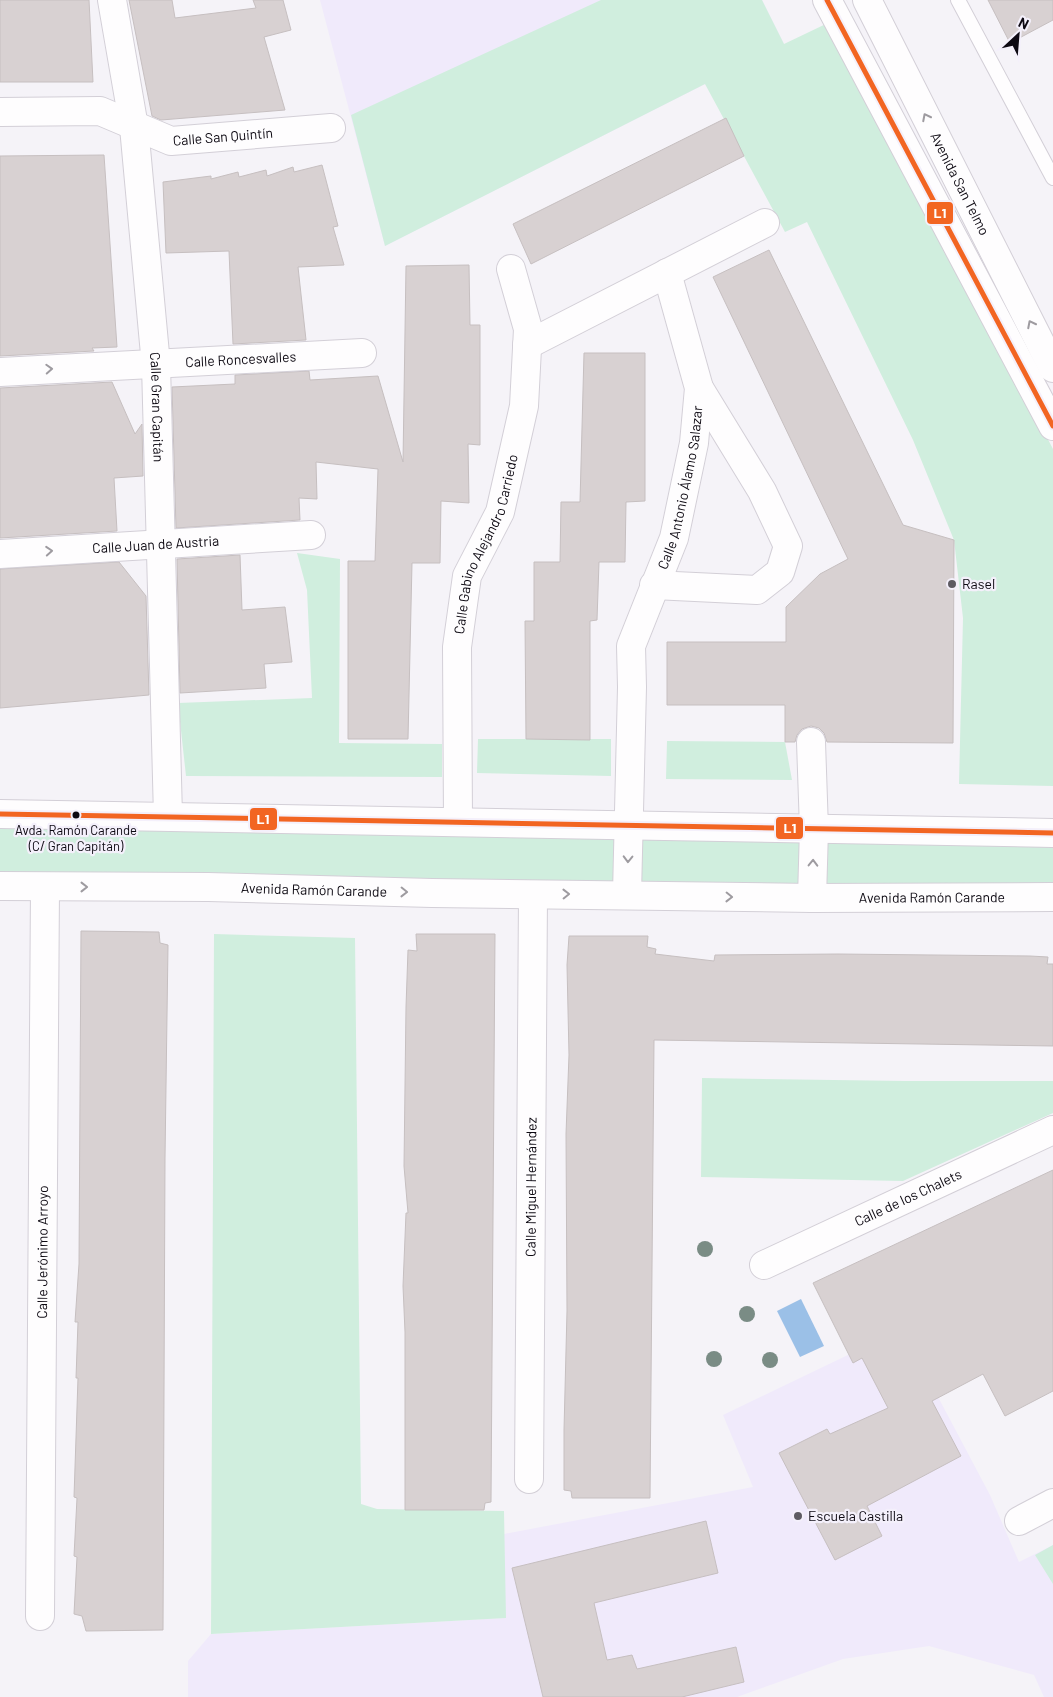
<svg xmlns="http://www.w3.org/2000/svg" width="1053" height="1697" viewBox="0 0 1053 1697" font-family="Barlow,sans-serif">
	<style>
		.built { fill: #f0eafb }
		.green { fill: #d0eede }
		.water { fill: #9bc0e7 }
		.building { fill: #d8d1d2; stroke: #c6bfc0 }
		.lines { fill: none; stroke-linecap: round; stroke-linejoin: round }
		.lane-casing { stroke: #d3cfd7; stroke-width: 16 }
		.street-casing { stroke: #d3cfd7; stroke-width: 30 }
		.primary-casing { stroke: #d3cfd7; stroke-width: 30 }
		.lane { stroke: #fefdfe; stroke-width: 14 }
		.street { stroke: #fefdfe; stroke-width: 28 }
		.primary { stroke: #fefdfe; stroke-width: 28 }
		.bus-1-casing { stroke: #f4f0fb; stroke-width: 9 }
		.bus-1 { stroke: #f26522; stroke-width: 5 }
		.tree { fill: #7a8c85 }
		.oneway { stroke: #9e9ba0 }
		.poi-dot { fill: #5e5b62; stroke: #f4f0fb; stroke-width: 2 }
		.bus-dot { fill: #0d0912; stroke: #f4f0fb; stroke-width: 2 }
		.labels { text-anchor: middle; stroke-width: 4.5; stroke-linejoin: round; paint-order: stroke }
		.bus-label { font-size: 13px; fill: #0d0912; stroke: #f4f0fb }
		.street-label { font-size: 14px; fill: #0d0912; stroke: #f4f0fb }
		.poi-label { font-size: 14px; fill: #0d0912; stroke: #f4f0fb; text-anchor: start }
		.line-badge { stroke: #f4f0fb; stroke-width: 2 }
		.badge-label { font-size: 14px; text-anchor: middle; font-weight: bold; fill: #fff }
	</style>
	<rect width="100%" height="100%" fill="#f5f3f8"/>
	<path class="built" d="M 320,0 L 762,0 L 784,44 L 385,246 Z
		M 902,1329 L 990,1495 L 1019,1562 L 1053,1545 L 1053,1697 L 1044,1697 L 1034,1675 L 929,1646 L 843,1659 L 737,1697 L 188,1697 L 188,1661 L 211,1634 L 505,1618 L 504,1534 L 753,1487 L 723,1415 Z"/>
	<path class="green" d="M 601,0 L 762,0 L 784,44 L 830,22 L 1053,449 L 1053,786 L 959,784 L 963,618 L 954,540 L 913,440 L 807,222 L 785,232 L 705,84 L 385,246 L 351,115 Z
		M 297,553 L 340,559 L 339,743 L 442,744 L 442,777 L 186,776 L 178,703 L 312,698 L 307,590 Z
		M 478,739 L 611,739 L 611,776 L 477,773 Z
		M 667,741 L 785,742 L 792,780 L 666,779 Z
		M 0,818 L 1053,833 L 1053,897 L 0,886 Z
		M 214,934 L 355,938 L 361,1504 L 377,1509 L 504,1511 L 506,1618 L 211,1634 Z
		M 702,1078 L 905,1081 L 1053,1081 L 1053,1113 L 903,1181 L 701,1177 Z
		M 1053,1545 L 1053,1584 L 1035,1555 Z"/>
	<path class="water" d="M 801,1299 L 824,1346 L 800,1357 L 777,1311 Z"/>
	<path class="building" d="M 0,0 L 89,0 L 93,82 L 0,82 Z
		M 129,0 L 172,0 L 175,18 L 256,8 L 253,0 L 283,0 L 291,30 L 264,37 L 285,110 L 161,120 L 152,116 Z
		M 988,0 L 1053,0 L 1053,20 L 1010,43 Z
		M 726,118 L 744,156 L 531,264 L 513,224 Z
		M 104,155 L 117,347 L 92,348 L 94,351 L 0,356 L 0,156 Z
		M 322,165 L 338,226 L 333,227 L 344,265 L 298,267 L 306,340 L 233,344 L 229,251 L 166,253 L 163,182 L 211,176 L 211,179 L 238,172 L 239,177 L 266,170 L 267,176 L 293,167 L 294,172 Z
		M 769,250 L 903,525 L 954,540 L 953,743 L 827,742 L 824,733 L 819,728 L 811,726 L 802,729 L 797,735 L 795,742 L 785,742 L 785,705 L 667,705 L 667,642 L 786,642 L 786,607 L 820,574 L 848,559 L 713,277 Z
		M 469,265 L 470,325 L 480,325 L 480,445 L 468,444 L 469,503 L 441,501 L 440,563 L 412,563 L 408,739 L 348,739 L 348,561 L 375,561 L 378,469 L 316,462 L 317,499 L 299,498 L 300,520 L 176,528 L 172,387 L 235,384 L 235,375 L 309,371 L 310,380 L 378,376 L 403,462 L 406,266 Z
		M 584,353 L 645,353 L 645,501 L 626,502 L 625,562 L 599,562 L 597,620 L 590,621 L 590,740 L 526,739 L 525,621 L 534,621 L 534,562 L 560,562 L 561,502 L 580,502 Z
		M 112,382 L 135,434 L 142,424 L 143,476 L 114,478 L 117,531 L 0,538 L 0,388 Z
		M 240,555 L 242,610 L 285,607 L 292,662 L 264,664 L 266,688 L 180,693 L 177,559 Z
		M 119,562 L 146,596 L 149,695 L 0,708 L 0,569 Z
		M 81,931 L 159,932 L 160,943 L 168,945 L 165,1158 L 163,1630 L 86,1631 L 82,1616 L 74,1614 L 77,1557 L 74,1556 L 77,1498 L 74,1497 L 78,1378 L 76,1378 L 78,1322 L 75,1322 L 79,1264 Z
		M 416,934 L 495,934 L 491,1502 L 485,1503 L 484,1510 L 405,1510 L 405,1332 L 403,1286 L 406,1213 L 408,1213 L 404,1166 L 406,1007 L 408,950 L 417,951 Z
		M 569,936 L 648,936 L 647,947 L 656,949 L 655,954 L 714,961 L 715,955 L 838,954 L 1030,956 L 1048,957 L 1047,964 L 1053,964 L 1053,1046 L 654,1040 L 650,1498 L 572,1498 L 571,1491 L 564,1490 L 564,1430 L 567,1311 L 566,1134 L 569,1055 L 567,965 Z
		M 1053,1170 L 1053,1391 L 1005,1416 L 983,1374 L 932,1401 L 961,1456 L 867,1506 L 882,1536 L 835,1560 L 779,1453 L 827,1429 L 830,1434 L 888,1408 L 862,1358 L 853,1363 L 813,1283 Z
		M 706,1521 L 718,1573 L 594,1603 L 607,1660 L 632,1655 L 637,1669 L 736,1647 L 744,1682 L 682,1697 L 543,1697 L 512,1568 Z"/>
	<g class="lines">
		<defs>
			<path id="lane" d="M 958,0 L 1053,178"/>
			<g id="street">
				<path id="s1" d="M 112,0 L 134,127 L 156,365 L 168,816"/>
				<path id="s2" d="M 0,112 L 100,111 L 171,141 L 331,128"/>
				<path d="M 527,345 L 765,223"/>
				<path id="s3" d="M 0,372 L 362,353"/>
				<path id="s4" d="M 0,554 L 311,535"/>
				<path d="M 654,585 L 757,590 L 780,572 L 788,546 L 762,491 L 699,388"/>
				<path d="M 811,742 L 814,829 L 812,898"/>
				<path d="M 0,814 L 1053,833"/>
				<path id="s5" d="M 458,821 L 457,647 L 467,576 L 500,512 L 524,406 L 528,329 L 511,269"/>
				<path id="s6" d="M 0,886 L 208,887 L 432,893 L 812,898 L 1053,897"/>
				<path id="s7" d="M 627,894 L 632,687 L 631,646 L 674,538 L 694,443 L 699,388 L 667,273"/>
				<path id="s8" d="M 764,1265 L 1053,1130"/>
				<path id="s9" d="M 529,1479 L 533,895"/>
				<path d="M 1019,1521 L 1053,1503"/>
				<path id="s10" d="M 40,1616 L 45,887"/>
			</g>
			<g id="primary">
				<path d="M 827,0 L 1053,426"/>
				<path id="s11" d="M 867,0 L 1053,368"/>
			</g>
		</defs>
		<use href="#lane" class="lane-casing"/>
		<use href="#street" class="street-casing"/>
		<use href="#primary" class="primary-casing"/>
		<use href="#lane" class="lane"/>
		<use href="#street" class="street"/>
		<use href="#primary" class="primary"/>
		<defs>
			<path id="bus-1" d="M 827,0 L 1053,426
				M 0,814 L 1053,833"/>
		</defs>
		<use href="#bus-1" class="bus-1-casing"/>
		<use href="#bus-1" class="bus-1"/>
	</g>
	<g class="tree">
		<circle cx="705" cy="1249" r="8"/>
		<circle cx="747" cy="1314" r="8"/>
		<circle cx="714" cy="1359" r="8"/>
		<circle cx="770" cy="1360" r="8"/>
	</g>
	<defs><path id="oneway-chevron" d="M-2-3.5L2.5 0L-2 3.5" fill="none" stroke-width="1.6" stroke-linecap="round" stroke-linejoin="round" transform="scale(1.25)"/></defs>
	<g class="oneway">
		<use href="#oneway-chevron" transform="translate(926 117) rotate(-117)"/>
		<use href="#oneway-chevron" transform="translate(1031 324) rotate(-117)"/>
		<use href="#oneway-chevron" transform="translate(49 369) rotate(-3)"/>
		<use href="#oneway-chevron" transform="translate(49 551) rotate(-4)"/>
		<use href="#oneway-chevron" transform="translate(628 859) rotate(91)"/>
		<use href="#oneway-chevron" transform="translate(813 863) rotate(-89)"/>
		<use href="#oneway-chevron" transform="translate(84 887)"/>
		<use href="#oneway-chevron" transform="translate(404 892) rotate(1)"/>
		<use href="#oneway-chevron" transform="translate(566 894) rotate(-1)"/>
		<use href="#oneway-chevron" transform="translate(729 897) rotate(1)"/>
	</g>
	<g class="poi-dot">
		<circle cx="952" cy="584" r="5"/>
		<circle cx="798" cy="1516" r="5"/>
	</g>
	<circle class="bus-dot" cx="76" cy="815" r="4.5"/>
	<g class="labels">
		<g class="bus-label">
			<text x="76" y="835">Avda. Ramón Carande<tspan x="76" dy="16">(C/ Gran Capitán)</tspan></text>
		</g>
		<g class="street-label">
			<text dy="5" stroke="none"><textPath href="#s2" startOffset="229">Calle San Quintín</textPath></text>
			<text dy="5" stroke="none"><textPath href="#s11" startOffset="206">Avenida San Telmo</textPath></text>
			<text dy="5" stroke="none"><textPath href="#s3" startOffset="241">Calle Roncesvalles</textPath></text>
			<text dy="5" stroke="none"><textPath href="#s1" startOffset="410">Calle Gran Capitán</textPath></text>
			<text dy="5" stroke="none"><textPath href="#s7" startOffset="415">Calle Antonio Álamo Salazar</textPath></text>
			<text dy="5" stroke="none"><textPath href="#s5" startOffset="282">Calle Gabino Alejandro Carriedo</textPath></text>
			<text dy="5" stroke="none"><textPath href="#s4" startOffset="156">Calle Juan de Austria</textPath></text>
			<text dy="5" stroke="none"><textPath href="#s6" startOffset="314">Avenida Ramón Carande</textPath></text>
			<text dy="5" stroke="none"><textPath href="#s6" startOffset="932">Avenida Ramón Carande</textPath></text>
			<text dy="5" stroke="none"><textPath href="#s9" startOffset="292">Calle Miguel Hernández</textPath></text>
			<text dy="5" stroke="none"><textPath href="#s8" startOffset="159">Calle de los Chalets</textPath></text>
			<text dy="5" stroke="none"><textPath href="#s10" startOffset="364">Calle Jerónimo Arroyo</textPath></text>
		</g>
		<g class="poi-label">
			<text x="962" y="589">Rasel</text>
			<text x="808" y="1521">Escuela Castilla</text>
		</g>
	</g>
	<g class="line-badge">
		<rect x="926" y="201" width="28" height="24" rx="5" fill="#f26522"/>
		<rect x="249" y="807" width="29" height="24" rx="5" fill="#f26522"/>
		<rect x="775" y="816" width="29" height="24" rx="5" fill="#f26522"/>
	</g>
	<g class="badge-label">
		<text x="940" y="218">L1</text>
		<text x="263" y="824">L1</text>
		<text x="790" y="833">L1</text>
	</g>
	<g transform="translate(1018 35) rotate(26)" stroke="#f4f0fb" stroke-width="4" paint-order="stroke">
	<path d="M0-4L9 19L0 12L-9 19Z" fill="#0d0912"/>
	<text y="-8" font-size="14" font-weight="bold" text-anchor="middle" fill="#0d0912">N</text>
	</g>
</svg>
